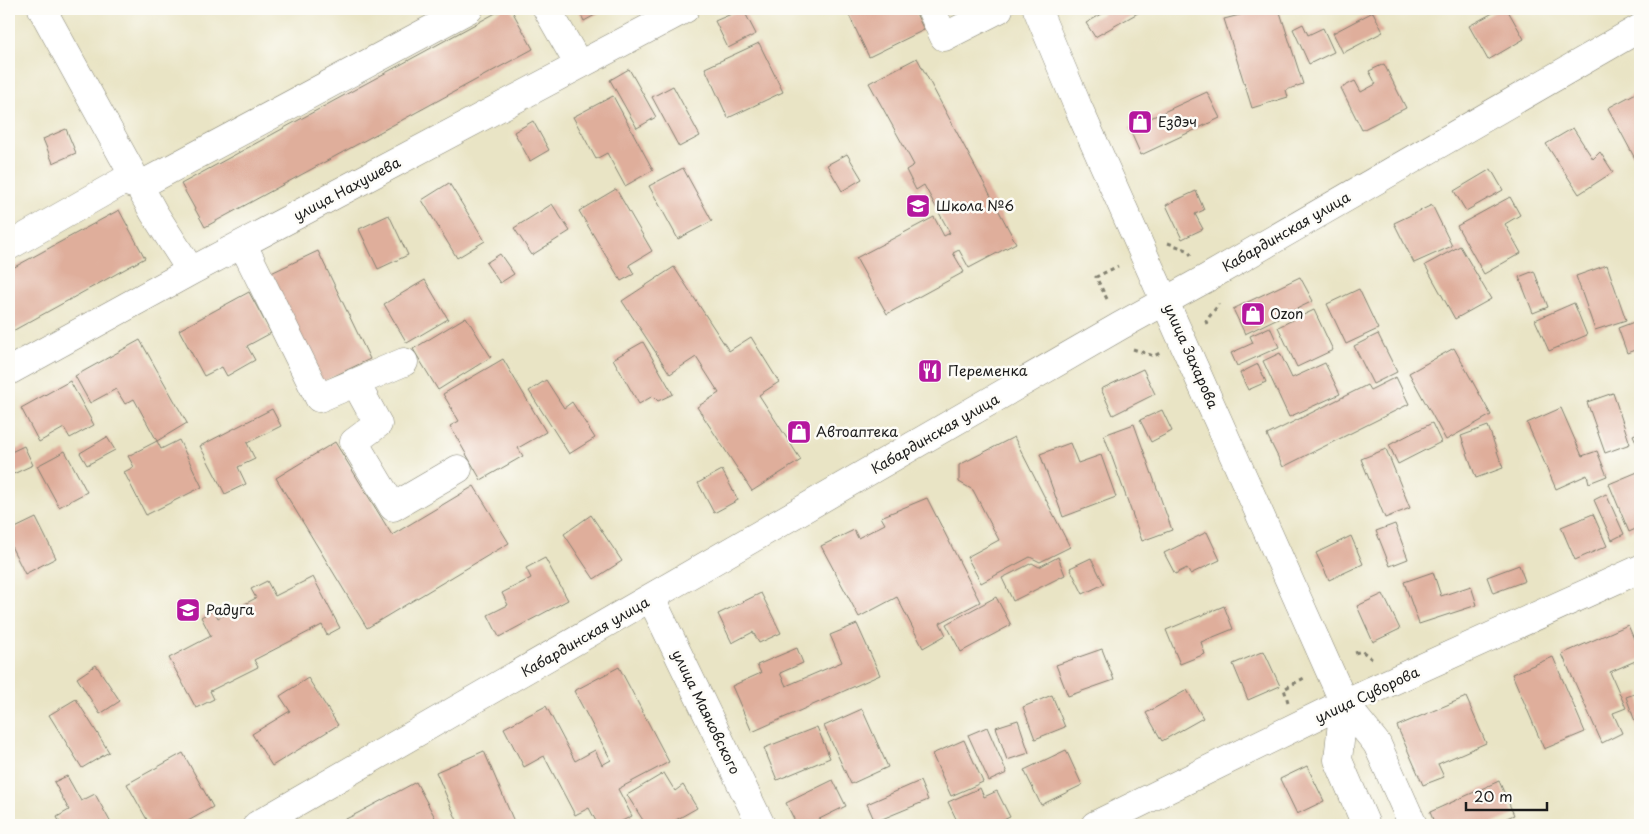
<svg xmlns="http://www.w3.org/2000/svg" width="1649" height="834" viewBox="0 0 1649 834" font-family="'Playpen Sans',sans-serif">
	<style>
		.building { fill: #dfae9b }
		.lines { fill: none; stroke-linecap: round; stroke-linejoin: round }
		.minor-casing { stroke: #828070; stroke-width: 29 }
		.path { stroke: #828070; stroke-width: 3; stroke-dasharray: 4 4; stroke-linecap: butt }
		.minor { stroke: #fff; stroke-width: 28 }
		.labels { text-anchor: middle; stroke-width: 5; stroke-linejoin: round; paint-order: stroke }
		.poi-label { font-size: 14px; fill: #1c1c1c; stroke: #fdfcf7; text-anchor: start }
		.street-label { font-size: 14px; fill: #1c1c1c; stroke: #fdfcf7 }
	</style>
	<rect width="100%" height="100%" fill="#fdfcf7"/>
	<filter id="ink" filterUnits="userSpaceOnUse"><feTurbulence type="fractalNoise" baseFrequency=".02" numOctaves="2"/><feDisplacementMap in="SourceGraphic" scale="10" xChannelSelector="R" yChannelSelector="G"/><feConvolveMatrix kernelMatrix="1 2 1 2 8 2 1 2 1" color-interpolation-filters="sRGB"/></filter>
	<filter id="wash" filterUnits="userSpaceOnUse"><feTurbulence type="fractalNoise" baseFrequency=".0096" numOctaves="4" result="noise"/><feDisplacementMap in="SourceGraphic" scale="20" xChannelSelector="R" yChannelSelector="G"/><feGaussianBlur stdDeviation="1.12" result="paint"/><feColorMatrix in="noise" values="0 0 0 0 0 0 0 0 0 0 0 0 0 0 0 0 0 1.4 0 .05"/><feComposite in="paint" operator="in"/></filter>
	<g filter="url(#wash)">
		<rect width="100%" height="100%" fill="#e9e4c5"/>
		<g id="blocks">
			<path class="building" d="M 503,9 L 511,9 L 533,49 L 205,227 L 181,184 Z
				M 578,9 L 606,9 L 584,21 Z
				M 743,9 L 756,34 L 728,48 L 715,21 Z
				M 846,9 L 914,9 L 924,30 L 869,57 Z
				M 1105,9 L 1145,9 L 1095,37 L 1086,23 L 1107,11 Z
				M 1263,9 L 1279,9 L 1303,84 L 1286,90 L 1288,97 L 1252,108 L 1224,19 Z
				M 1500,9 L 1507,9 L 1524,39 L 1488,60 L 1469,26 Z
				M 1373,12 L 1383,32 L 1343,53 L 1333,33 Z
				M 1303,24 L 1308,35 L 1323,28 L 1334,52 L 1309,64 L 1293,29 Z
				M 759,43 L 783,92 L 728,118 L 705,68 Z
				M 917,58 L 1016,243 L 969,268 L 959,250 L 953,253 L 964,272 L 887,314 L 856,258 L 934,217 L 944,236 L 950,233 L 924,185 L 916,190 L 906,170 L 914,165 L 869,83 Z
				M 1384,64 L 1406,108 L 1362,130 L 1341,88 L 1355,81 L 1361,92 L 1376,84 L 1369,71 Z
				M 629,69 L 656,117 L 637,128 L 610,80 Z
				M 673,86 L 700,136 L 679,147 L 652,97 Z
				M 1207,92 L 1220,118 L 1141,155 L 1129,128 Z
				M 1636,93 L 1640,101 L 1640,168 L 1608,108 Z
				M 613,96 L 653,170 L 625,186 L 607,153 L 596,159 L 573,117 Z
				M 533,121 L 549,150 L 530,161 L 514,132 Z
				M 1573,128 L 1593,159 L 1600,152 L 1613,172 L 1579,194 L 1546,144 Z
				M 66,129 L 76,153 L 53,163 L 43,139 Z
				M 847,154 L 862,179 L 842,191 L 827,165 Z
				M 683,168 L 712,221 L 678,239 L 649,186 Z
				M 1491,169 L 1503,190 L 1466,211 L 1454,191 Z
				M 449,183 L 485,241 L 457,258 L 422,200 Z
				M 616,189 L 652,251 L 629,265 L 634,274 L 621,281 L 579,211 Z
				M 1196,191 L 1204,210 L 1195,214 L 1203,229 L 1182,239 L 1166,205 Z
				M 1510,197 L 1520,215 L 1505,224 L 1521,253 L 1484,274 L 1457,226 Z
				M 552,204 L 570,231 L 532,255 L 514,228 Z
				M 1432,205 L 1452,246 L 1414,263 L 1394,223 Z
				M 119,210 L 145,258 L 9,333 L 9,270 Z
				M 389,215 L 408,255 L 378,269 L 359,229 Z
				M 1460,246 L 1491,299 L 1455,319 L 1425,265 Z
				M 318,251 L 370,359 L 320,383 L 269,274 Z
				M 500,254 L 514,274 L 500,283 L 486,263 Z
				M 1607,265 L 1626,320 L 1595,330 L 1576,276 Z
				M 674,267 L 729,351 L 751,337 L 779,382 L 759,395 L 801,460 L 752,491 L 697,407 L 719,393 L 696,357 L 670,374 L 622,301 Z
				M 1534,271 L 1548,307 L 1533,313 L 1519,277 Z
				M 1300,277 L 1313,301 L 1245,334 L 1233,309 Z
				M 425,280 L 448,319 L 407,343 L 384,304 Z
				M 1359,289 L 1378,329 L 1346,344 L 1327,304 Z
				M 249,292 L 271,333 L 247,346 L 255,360 L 227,376 L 222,367 L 204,376 L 179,330 Z
				M 1574,303 L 1587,335 L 1549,351 L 1535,320 Z
				M 1314,310 L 1333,350 L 1297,367 L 1278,327 Z
				M 466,317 L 491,357 L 438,390 L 413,349 Z
				M 1634,322 L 1640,339 L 1640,348 L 1627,353 L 1618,328 Z
				M 1270,327 L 1279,347 L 1237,366 L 1231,353 L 1253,343 L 1250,336 Z
				M 1378,334 L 1397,372 L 1373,384 L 1354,346 Z
				M 140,340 L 187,423 L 157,441 L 134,399 L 125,404 L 116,389 L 90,403 L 75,376 Z
				M 643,342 L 673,394 L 658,401 L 653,396 L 639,404 L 613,359 Z
				M 1454,348 L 1491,415 L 1446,440 L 1409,373 Z
				M 1280,353 L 1292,378 L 1325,363 L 1340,394 L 1289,417 L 1263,361 Z
				M 503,359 L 546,432 L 518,448 L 523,456 L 481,480 L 450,426 L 459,421 L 443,394 Z
				M 1258,364 L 1266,382 L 1248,390 L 1240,373 Z
				M 1143,369 L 1155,394 L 1113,415 L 1101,389 Z
				M 1396,377 L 1409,404 L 1283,467 L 1267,435 L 1367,385 L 1370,390 Z
				M 546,380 L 564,408 L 572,402 L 595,438 L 569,454 L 529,391 Z
				M 70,381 L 94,425 L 70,438 L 64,428 L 39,442 L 21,408 Z
				M 1613,393 L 1630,444 L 1605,453 L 1587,402 Z
				M 1561,408 L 1582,456 L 1597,451 L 1607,476 L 1589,483 L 1587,475 L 1556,489 L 1527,423 Z
				M 272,409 L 281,426 L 247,443 L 255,459 L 238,467 L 246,484 L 225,494 L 200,446 Z
				M 1162,410 L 1172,431 L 1151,442 L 1140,420 Z
				M 1432,423 L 1441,442 L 1398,464 L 1389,445 Z
				M 1134,424 L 1172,530 L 1142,541 L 1104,435 Z
				M 1488,426 L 1503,468 L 1476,478 L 1461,436 Z
				M 1640,432 L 1640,451 L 1633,435 Z
				M 107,437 L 115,450 L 87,465 L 80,453 Z
				M 1014,437 L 1070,547 L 1040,562 L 1030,557 L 981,583 L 967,557 L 999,540 L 973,490 L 959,482 L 959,465 Z
				M 179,440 L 202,487 L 146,515 L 124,472 L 134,467 L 128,456 L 157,441 L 161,449 Z
				M 335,442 L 392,535 L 474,486 L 509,543 L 367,628 L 276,478 Z
				M 1070,443 L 1078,463 L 1101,455 L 1116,497 L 1063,517 L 1040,454 Z
				M 24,446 L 33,465 L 9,476 L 9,453 Z
				M 1386,449 L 1410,508 L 1385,518 L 1361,459 Z
				M 65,451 L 87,492 L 59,507 L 37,466 Z
				M 722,470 L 738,500 L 714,513 L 698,483 Z
				M 1640,471 L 1640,527 L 1629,532 L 1609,484 Z
				M 1606,494 L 1624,534 L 1612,540 L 1594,500 Z
				M 927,498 L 980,602 L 940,623 L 946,635 L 923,648 L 897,597 L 859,617 L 821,546 L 854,530 L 858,538 L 885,524 L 881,517 Z
				M 1593,514 L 1607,546 L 1575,560 L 1561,527 Z
				M 591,515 L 622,561 L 594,579 L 564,534 Z
				M 36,518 L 56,558 L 25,574 L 9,542 L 9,531 Z
				M 1395,524 L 1408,559 L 1390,566 L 1376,531 Z
				M 1207,532 L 1220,560 L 1190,574 L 1187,568 L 1175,574 L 1164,553 Z
				M 1351,536 L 1363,564 L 1329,580 L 1316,553 Z
				M 1058,557 L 1065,575 L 1013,601 L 1002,578 L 1032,563 L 1039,567 Z
				M 545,558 L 568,600 L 499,637 L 488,615 L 508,605 L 502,593 L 531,578 L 526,568 Z
				M 1091,558 L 1104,584 L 1083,594 L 1070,568 Z
				M 1519,565 L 1525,581 L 1493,593 L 1487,577 Z
				M 1433,572 L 1441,596 L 1471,586 L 1477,605 L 1419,624 L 1404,582 Z
				M 313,577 L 340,628 L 327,635 L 322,625 L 254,660 L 258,667 L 210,691 L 214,699 L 196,708 L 169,658 L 211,636 L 201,617 L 214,610 L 218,618 L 256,598 L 251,589 L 267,581 L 275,596 Z
				M 761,593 L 781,633 L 759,643 L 753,632 L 732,643 L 718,614 Z
				M 1383,594 L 1400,629 L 1373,642 L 1357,606 Z
				M 996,597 L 1011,625 L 961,652 L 946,624 Z
				M 1224,606 L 1233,629 L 1201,642 L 1205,654 L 1180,664 L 1166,630 Z
				M 857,624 L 880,675 L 752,732 L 732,686 L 761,673 L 757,665 L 797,648 L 803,663 L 780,673 L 786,686 L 842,662 L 830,635 Z
				M 1628,625 L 1640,653 L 1640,659 L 1610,672 L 1626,708 L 1613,713 L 1622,733 L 1602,743 L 1562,654 Z
				M 1102,649 L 1114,680 L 1068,696 L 1056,665 Z
				M 1264,651 L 1280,686 L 1248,700 L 1233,664 Z
				M 1553,657 L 1585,732 L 1544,749 L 1512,674 Z
				M 96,665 L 120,701 L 100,714 L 77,678 Z
				M 619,667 L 669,762 L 618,789 L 632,816 L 614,825 L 598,825 L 589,808 L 575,815 L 544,756 L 524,767 L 504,728 L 546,706 L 575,761 L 595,750 L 602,765 L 611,760 L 574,691 Z
				M 308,678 L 338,725 L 272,766 L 252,734 L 290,711 L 280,696 Z
				M 1187,690 L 1203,718 L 1162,741 L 1146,713 Z
				M 1640,692 L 1640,735 L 1626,697 Z
				M 1052,695 L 1065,727 L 1035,739 L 1023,707 Z
				M 1466,697 L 1486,743 L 1438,764 L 1444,777 L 1423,785 L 1397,726 Z
				M 76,699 L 109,752 L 82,768 L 49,715 Z
				M 862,709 L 888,767 L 851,784 L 824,726 Z
				M 1018,720 L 1029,753 L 1007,760 L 996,727 Z
				M 817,727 L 830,758 L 777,780 L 764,748 Z
				M 987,727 L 1007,773 L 989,781 L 968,735 Z
				M 964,740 L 983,782 L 951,796 L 932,754 Z
				M 1066,750 L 1082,785 L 1041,805 L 1024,770 Z
				M 484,751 L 515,824 L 513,825 L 459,825 L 436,772 Z
				M 183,753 L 213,807 L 181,825 L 150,825 L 127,784 Z
				M 1307,766 L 1324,801 L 1297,814 L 1280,779 Z
				M 664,773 L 675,791 L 683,785 L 697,808 L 667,825 L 646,825 L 627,795 Z
				M 67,776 L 81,801 L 95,794 L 112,825 L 61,825 L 57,817 L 69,810 L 54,782 Z
				M 833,780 L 846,806 L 807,825 L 797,825 L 786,803 Z
				M 920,781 L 928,800 L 875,822 L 867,804 Z
				M 1499,781 L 1514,815 L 1490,825 L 1435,825 L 1430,812 Z
				M 416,782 L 439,825 L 334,825 L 358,813 Z
				M 980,788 L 984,797 L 997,791 L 1010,817 L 992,825 L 959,825 L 948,802 Z"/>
		</g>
	</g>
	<g filter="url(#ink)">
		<use href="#blocks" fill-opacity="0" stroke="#828070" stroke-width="1"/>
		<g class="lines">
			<defs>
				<path id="minor" d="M 42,9 L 154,213 L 191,271
					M 547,9 L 579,65
					M 931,9 L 944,37 L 999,9
					M 1037,9 L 1078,107 L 1344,703 L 1377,744 L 1413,825
					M 243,245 L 319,398 L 404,362
					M 9,246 L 123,181 L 139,186 L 469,9
					M 9,371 L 191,271 L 685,9
					M 355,382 L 378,424 L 354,442 L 393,507 L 458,469
					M 651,598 L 761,825
					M 1344,703 L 1338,760 L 1366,825
					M 257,825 L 1120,326 L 1207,278 L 1640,28
					M 1095,825 L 1344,703 L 1640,569"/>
			</defs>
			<use href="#minor" class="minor-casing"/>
			<path class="path" d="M 1168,243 L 1187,250 L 1191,255
				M 1107,299 L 1096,277 L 1118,266
				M 1207,324 L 1206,321 L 1219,304
				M 1133,349 L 1154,356 L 1160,353
				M 1355,653 L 1362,651 L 1373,660
				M 1288,702 L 1284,689 L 1304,678"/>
			<use href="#minor" class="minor"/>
		</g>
	</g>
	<defs>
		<symbol id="shop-square" viewBox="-11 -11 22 22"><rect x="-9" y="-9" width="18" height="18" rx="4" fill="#b5179e" stroke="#fdfcf7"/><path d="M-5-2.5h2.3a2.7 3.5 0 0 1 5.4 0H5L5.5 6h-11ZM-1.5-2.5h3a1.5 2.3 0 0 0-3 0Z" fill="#fff"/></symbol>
		<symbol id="school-square" viewBox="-11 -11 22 22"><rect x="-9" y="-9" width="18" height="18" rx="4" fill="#b5179e" stroke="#fdfcf7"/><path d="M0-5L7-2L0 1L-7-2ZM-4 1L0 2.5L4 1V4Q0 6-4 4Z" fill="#fff"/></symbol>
		<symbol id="restaurant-square" viewBox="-11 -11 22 22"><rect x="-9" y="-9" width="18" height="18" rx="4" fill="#b5179e" stroke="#fdfcf7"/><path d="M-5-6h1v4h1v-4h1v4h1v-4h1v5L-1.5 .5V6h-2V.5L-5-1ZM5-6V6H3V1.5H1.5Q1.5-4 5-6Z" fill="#fff"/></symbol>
	</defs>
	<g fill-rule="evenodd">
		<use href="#shop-square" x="1126" y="108" width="28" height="28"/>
		<use href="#school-square" x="904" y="192" width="28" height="28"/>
		<use href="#shop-square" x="1239" y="300" width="28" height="28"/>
		<use href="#restaurant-square" x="916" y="357" width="28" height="28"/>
		<use href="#shop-square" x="785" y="418" width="28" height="28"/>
		<use href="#school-square" x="174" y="596" width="28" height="28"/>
	</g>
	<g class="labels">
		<g class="poi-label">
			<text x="1158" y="127">Ездэч</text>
			<text x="936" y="211">Школа №6</text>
			<text x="1270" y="319">Ozon</text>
			<text x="948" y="376">Переменка</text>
			<text x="816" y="437">Автоаптека</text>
			<text x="206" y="615">Радуга</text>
		</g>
		<g class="street-label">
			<text transform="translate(347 189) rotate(-28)" y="5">улица Нахушева</text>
			<text transform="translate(1286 232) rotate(-30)" y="5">Кабардинская улица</text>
			<text transform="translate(1191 356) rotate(66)" y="5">улица Захарова</text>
			<text transform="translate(935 434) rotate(-30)" y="5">Кабардинская улица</text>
			<text transform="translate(585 637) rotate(-30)" y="5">Кабардинская улица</text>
			<text transform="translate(1367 695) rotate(-25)" y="5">улица Суворова</text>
			<text transform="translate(706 712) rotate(64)" y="5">улица Маяковского</text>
		</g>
	</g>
	<rect width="1649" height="834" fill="none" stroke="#fdfcf7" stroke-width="30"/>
	<path d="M1466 802v8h81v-8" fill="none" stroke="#1c1c1c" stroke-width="2.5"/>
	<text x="1474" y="802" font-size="15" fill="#1c1c1c" stroke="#fdfcf7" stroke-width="4" paint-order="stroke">20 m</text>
</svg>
